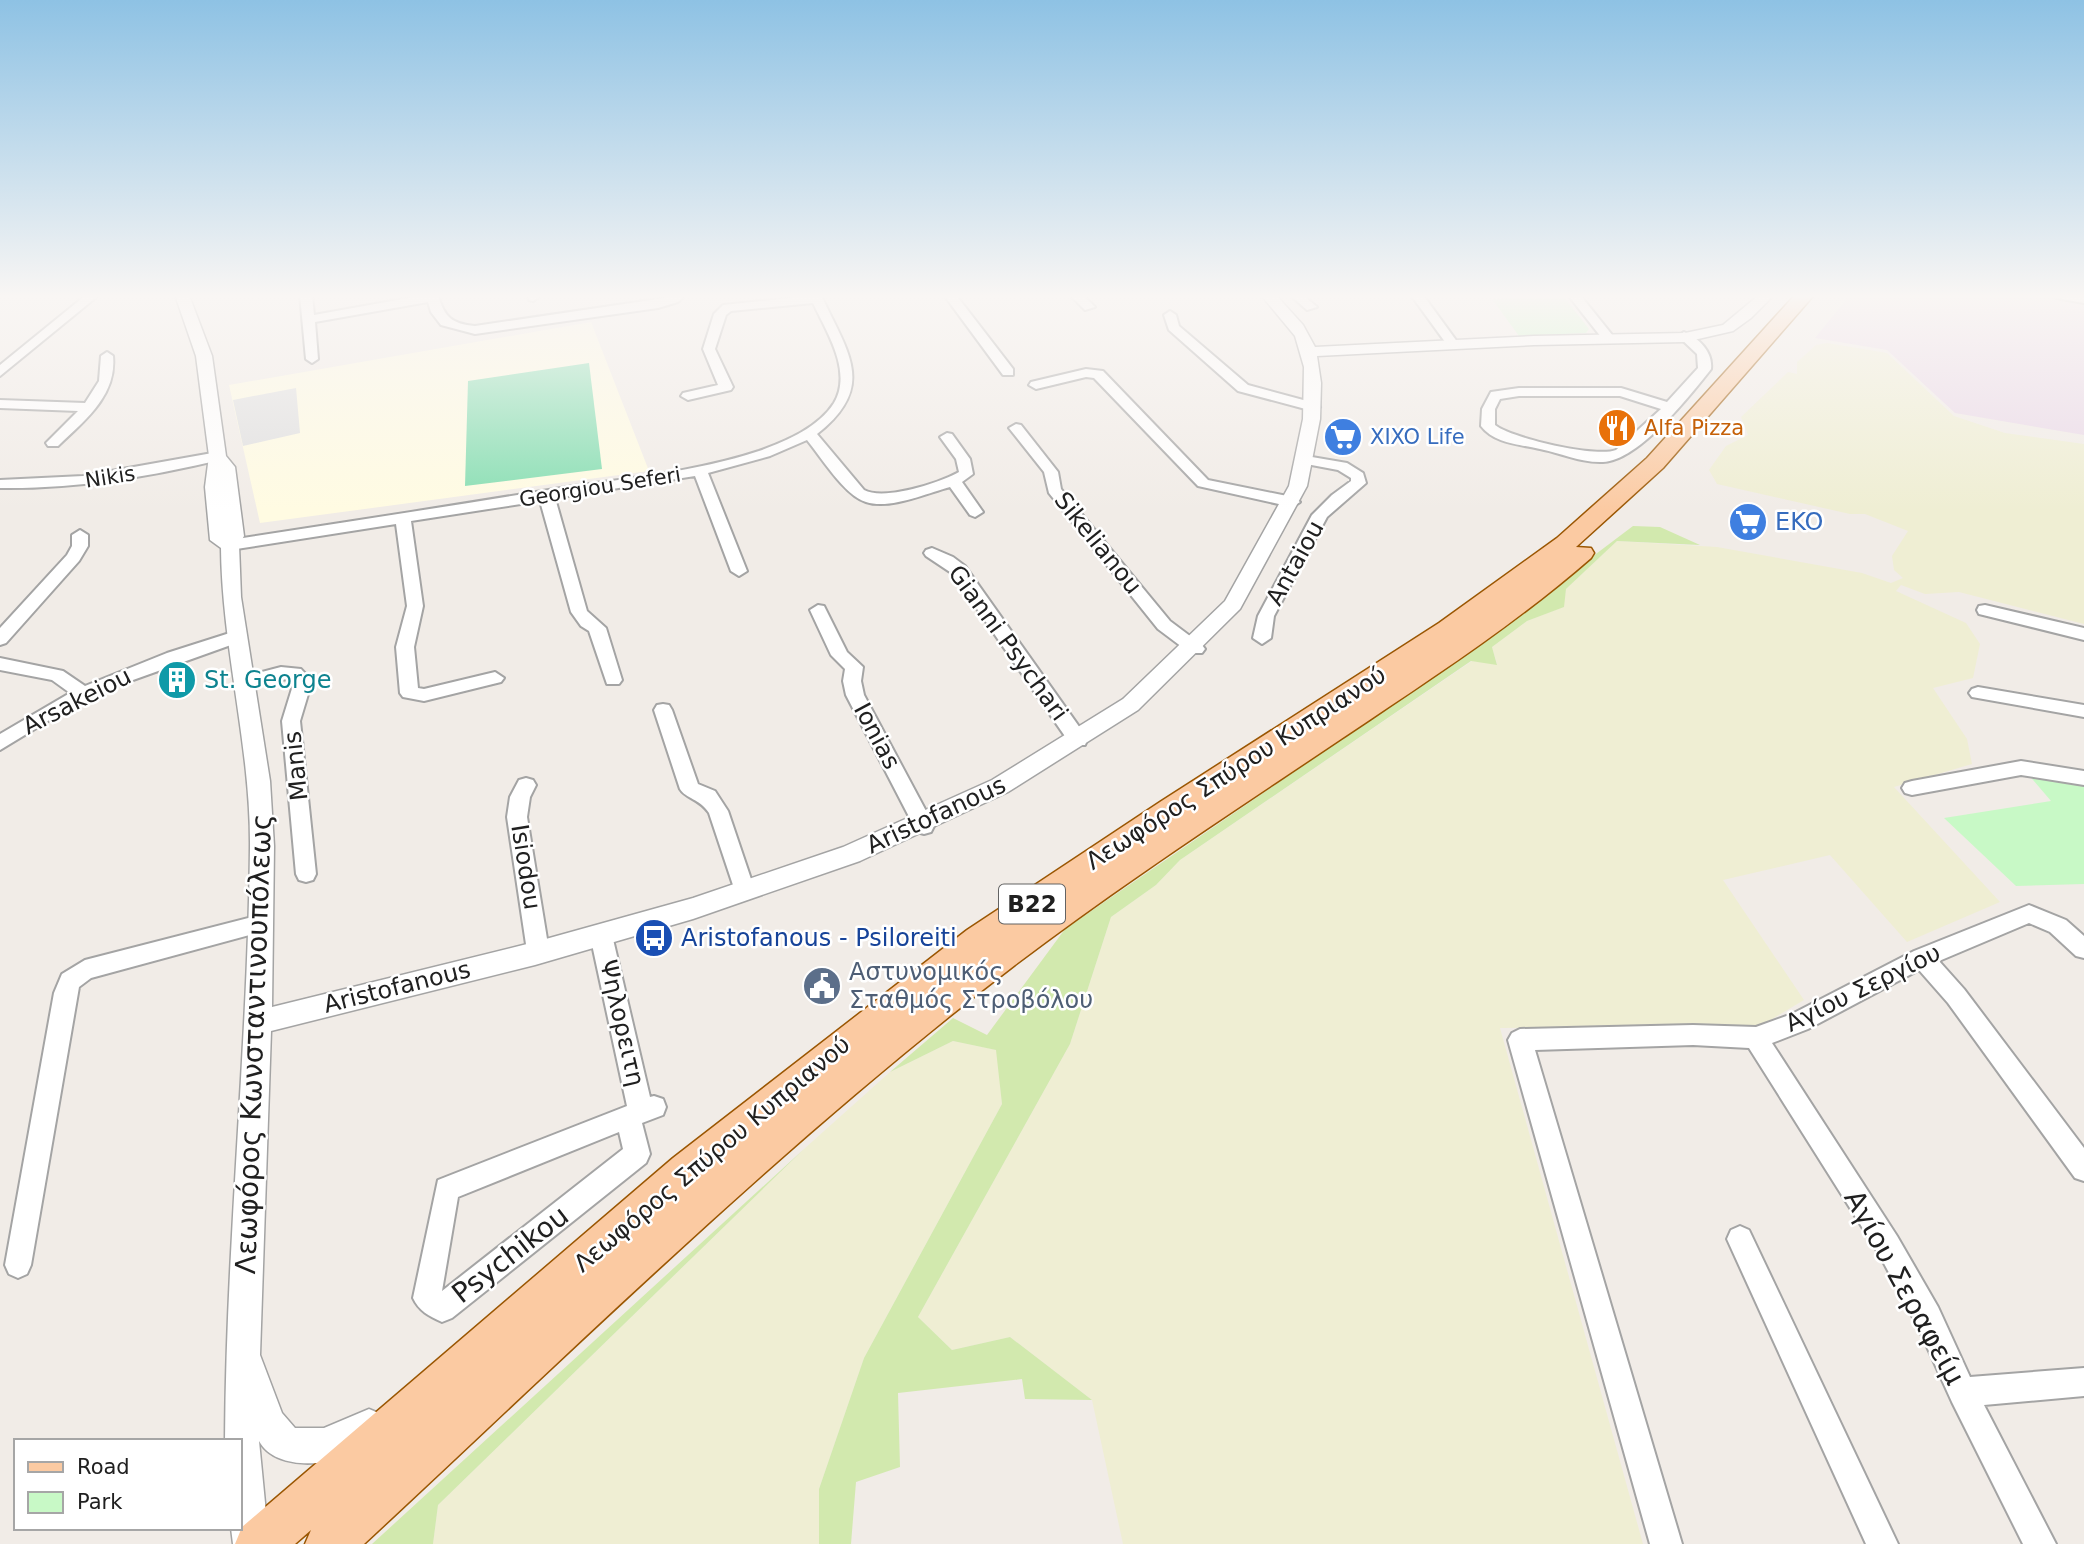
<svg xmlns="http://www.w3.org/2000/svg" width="2084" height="1544" viewBox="0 0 2084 1544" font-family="'DejaVu Sans',sans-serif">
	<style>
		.industrial { fill: #ead9e8 }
		.education { fill: #fffbe2 }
		.farmland { fill: #efeed3 }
		.grass { fill: #d2e9ae }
		.park { fill: #c8f9c6 }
		.pitch { fill: #87deb2 }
		.parking { fill: #e0e0e0 }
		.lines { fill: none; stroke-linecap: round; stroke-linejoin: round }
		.minor-casing { stroke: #a4a4a4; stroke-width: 4 }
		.tertiary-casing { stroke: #a4a4a4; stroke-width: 3 }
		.primary-casing { stroke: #9a5602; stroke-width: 3 }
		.minor { fill: #fff; fill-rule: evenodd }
		.tertiary { fill: #fff; fill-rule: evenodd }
		.primary { fill: #fbcaa2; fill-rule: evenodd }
		.labels { text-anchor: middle; stroke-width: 5; stroke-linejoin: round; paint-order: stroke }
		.far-food-label { font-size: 21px; fill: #c56008; stroke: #fff; text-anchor: start }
		.far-shop-label { font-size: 21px; fill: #366cbe; stroke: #fff; text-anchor: start }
		.far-street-label { font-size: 21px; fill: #202020; stroke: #fff }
		.shield { fill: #fff; stroke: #636363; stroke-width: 2 }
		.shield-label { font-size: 23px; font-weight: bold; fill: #202020 }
		.shop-label { font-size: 24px; fill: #366cbe; stroke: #fff; text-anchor: start }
		.street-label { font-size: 24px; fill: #202020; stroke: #fff }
		.culture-label { font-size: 24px; fill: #0d838f; stroke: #fff; text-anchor: start }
		.transit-label { font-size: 24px; fill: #164399; stroke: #fff; text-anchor: start }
		.service-label { font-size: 24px; fill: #4e5e75; stroke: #fff; text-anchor: start }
		.near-street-label { font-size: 28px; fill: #202020; stroke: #fff }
	</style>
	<rect width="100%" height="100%" fill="#f1ece7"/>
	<path class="industrial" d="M 1850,295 L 2084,295 L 2084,435 L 1955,413 L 1887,350 L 1815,338 Z"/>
	<path class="education" d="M 591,322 L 649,471 L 260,523 L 229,385 Z"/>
	<path class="farmland" d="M 1827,343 L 1887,353 L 1954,416 L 2005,433 L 2084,444 L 2084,624 L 1959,592 L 1925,594 L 1901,585 L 1896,591 L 1966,623 L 1980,644 L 1973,678 L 1933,688 L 1967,739 L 1972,764 L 1894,787 L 2000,902 L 1907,942 L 1830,855 L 1723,880 L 1804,1000 L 1762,1025 L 1500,1028 L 1643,1544 L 1123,1544 L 1092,1400 L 1010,1337 L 952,1350 L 918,1317 L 1070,1044 L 1111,917 L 1156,885 L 1180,860 L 1472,661 L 1497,664 L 1492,647 L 1527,621 L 1563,607 L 1566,589 L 1617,541 L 1717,547 L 1862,573 L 1891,583 L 1903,578 L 1894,570 L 1892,556 L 1908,531 L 1865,514 L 1850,514 L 1717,484 L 1709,470 L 1726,446 L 1748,435 L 1741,417 L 1788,372 L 1797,374 L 1797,362 L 1816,345 Z
		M 953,1041 L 997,1050 L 1002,1104 L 864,1358 L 819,1489 L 819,1544 L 433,1544 L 438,1505 L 804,1149 L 890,1072 Z"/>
	<path class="grass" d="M 1633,526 L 1660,527 L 1700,545 L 1617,541 L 1566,589 L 1564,607 L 1527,621 L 1492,647 L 1497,665 L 1471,661 L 1180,860 L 1156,885 L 1111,917 L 1070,1044 L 918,1317 L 952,1350 L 1010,1337 L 1092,1400 L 1025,1399 L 1022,1379 L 898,1393 L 900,1467 L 856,1482 L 851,1544 L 819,1544 L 819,1489 L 864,1358 L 1002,1104 L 996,1050 L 953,1041 L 890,1072 L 953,1018 L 987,1035 L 1065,929 L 1441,671 Z
		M 804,1149 L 438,1505 L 433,1544 L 372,1544 Z"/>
	<path class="park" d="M 1564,297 L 1589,329 L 1586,333 L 1519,336 L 1492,299 Z
		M 2027,773 L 2084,783 L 2084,884 L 2016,886 L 1944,818 L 2051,801 Z"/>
	<path class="pitch" d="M 589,363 L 602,469 L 465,486 L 468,381 Z"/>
	<path class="parking" d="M 296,388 L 300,433 L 243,446 L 233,400 Z"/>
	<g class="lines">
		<defs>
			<path id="minor" d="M 86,295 L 99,295 L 0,376 L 0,365 Z
				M 300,295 L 312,295 L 314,315 L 425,295 L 438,295 C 444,317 452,324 475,326 L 685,295 L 678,302 L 658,308 L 475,334 L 441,325 L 431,312 L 428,302 L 315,322 L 318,359 L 312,363 L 306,359 Z
				M 527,295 L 539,295 L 539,297 L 533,301 L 529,300 Z
				M 821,295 C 847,352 878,386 817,434 L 864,490 C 884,501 939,483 959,472 L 956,459 L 940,437 L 947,433 L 952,434 L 970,459 L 973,474 L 962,482 L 983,512 L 975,517 L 970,515 L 950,487 C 927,493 890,510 866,502 C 845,496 821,457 807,440 L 770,456 L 708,473 L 747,571 L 739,576 L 731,571 L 695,476 L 555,498 L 587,611 L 606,628 L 622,680 L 619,684 L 607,684 L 589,631 L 581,626 L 571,612 L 540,501 L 411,521 L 423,606 L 414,647 L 418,688 L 424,689 L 495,672 L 504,678 L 501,682 L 424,701 L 403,697 L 400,693 L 396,647 L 407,606 L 396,524 L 230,550 L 222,545 L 230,540 C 340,523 451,506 561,488 C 627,478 696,472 759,451 C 786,441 818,428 834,403 C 853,371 826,331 813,303 L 731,311 L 726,315 L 715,349 L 733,387 L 731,390 L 688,400 L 681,396 L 683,393 L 718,385 L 703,349 L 714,314 L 723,305 Z
				M 944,295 L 956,295 L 1013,369 L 1013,375 L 1003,375 Z
				M 1070,295 L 1083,295 L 1095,307 L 1085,310 Z
				M 1290,295 L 1303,295 L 1317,307 L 1307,310 Z
				M 1411,295 L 1423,295 L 1458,343 L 1456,346 L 1448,346 Z
				M 1568,295 L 1580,295 L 1613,336 L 1613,342 L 1605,342 Z
				M 2054,295 L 2084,295 L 2084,303 L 2056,298 Z
				M 1170,311 L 1176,315 L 1179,326 L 1248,385 L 1318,404 L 1320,407 L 1313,411 L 1238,391 L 1169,330 L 1164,315 Z
				M 1684,332 C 1699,338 1713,352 1711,369 C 1690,396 1638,461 1603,462 C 1581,463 1561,453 1540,449 C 1519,444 1495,444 1481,426 L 1482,409 L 1491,392 L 1519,388 L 1621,388 L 1667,402 L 1698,368 L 1697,354 L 1678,336 ZM 1519,396 L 1620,396 L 1661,409 L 1616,450 C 1596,458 1511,438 1495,425 L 1495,409 L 1500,399 Z
				M 107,352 L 113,356 C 117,396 84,421 58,446 L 48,446 L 46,443 L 78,411 L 0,408 L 0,400 L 85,403 L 99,381 L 101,356 Z
				M 1086,369 L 1103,371 L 1208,480 L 1292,497 L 1300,502 L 1292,507 L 1198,486 L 1094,378 L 1086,377 L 1036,389 L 1029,385 L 1031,382 Z
				M 1016,424 L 1021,425 L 1058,472 L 1061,489 L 1170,621 L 1202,645 L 1205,649 L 1202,653 L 1190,653 L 1158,629 L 1049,493 L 1044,472 L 1009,428 Z
				M 218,452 L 223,453 L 225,456 L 223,459 C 150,477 75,489 0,488 L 0,480 L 83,476 Z
				M 1306,456 L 1347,463 L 1363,473 L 1366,483 L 1327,517 L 1274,616 L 1271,638 L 1262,644 L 1253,638 L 1258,616 L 1312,515 L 1332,495 L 1351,481 L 1351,478 L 1338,470 L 1301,463 L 1299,460 Z
				M 80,530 L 88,535 L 88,546 L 79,561 L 6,643 L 0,645 L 0,628 L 67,555 L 72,546 L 72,535 Z
				M 932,548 L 953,557 L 965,566 L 1085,735 L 1087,740 L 1085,745 L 1071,745 L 953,574 L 926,556 L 924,553 L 926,550 Z
				M 818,605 L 824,606 L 847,652 L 863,667 L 861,681 L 864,695 L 934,826 L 931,832 L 924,834 L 917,832 L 846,695 L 843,681 L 845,669 L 831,655 L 810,610 Z
				M 1985,605 L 2084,628 L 2084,640 L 1979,614 L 1977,610 L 1979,606 Z
				M 236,631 L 242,633 L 245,637 L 242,641 L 119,685 L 61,713 L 0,750 L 0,734 L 70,693 L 52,680 L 0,670 L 0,658 L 63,671 L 85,686 L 167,653 Z
				M 281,667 L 301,669 L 312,681 L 300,721 L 316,874 L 313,880 L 306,882 L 299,880 L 296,874 L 282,721 L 294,682 L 290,679 C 274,679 255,691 239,686 L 236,682 L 239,678 Z
				M 1978,687 L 2084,705 L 2084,717 L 1972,697 L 1969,693 L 1972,689 Z
				M 663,704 L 669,705 L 672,710 L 698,784 L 715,791 L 728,811 L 755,891 L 751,897 L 744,900 L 737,897 L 709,813 C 699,798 686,799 680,789 L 654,710 L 657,705 Z
				M 2021,761 L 2084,771 L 2084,785 L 2021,775 L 1912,795 L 1905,793 L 1902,788 L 1905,783 L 1912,781 Z
				M 526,778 L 533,780 L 536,785 L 530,797 L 527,817 L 549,951 L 546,958 L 538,960 L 530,958 L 527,951 L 507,817 L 510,797 L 519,780 Z
				M 2029,905 L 2066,920 L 2084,936 L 2084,958 L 2076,956 L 2050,932 L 2029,923 L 1939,961 L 1964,989 L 2084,1148 L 2084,1181 L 2075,1178 L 1948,1003 L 1919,970 L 1808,1029 L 1772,1043 L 1897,1236 L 1938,1307 L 1970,1377 L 2084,1368 L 2084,1396 L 1984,1405 L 2056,1544 L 2023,1544 L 1952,1402 L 1918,1327 L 1879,1254 L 1749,1048 L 1693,1045 L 1535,1050 L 1682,1544 L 1650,1544 L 1508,1040 L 1512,1033 L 1520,1029 L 1693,1025 L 1756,1027 L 1792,1014 L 1914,951 Z
				M 260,915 L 268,918 L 271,924 L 268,930 L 91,978 L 79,987 L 31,1265 L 27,1274 L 18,1278 L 9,1274 L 5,1265 L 54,993 L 62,974 L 85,960 Z
				M 601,926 L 609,929 L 612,935 L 650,1097 L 654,1096 L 663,1099 L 666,1107 L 663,1115 L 642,1123 L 650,1154 L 646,1163 L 452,1318 L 442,1322 C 429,1316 419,1311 413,1298 L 438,1180 L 627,1106 L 590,935 L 593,929 ZM 619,1132 L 623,1149 L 442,1291 L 458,1197 Z
				M 1740,1226 L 1749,1230 L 1898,1544 L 1866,1544 L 1727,1239 L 1731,1230 Z"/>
			<path id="tertiary" d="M 175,295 L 189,295 L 212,356 L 226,456 L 235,467 L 244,536 L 239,545 L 241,597 L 270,781 L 274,846 L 272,1007 L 535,942 L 693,898 L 843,847 L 992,780 L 1123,699 L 1225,601 L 1289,486 L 1303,419 L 1304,367 L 1295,336 L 1261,295 L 1276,295 L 1303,325 L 1315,347 L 1534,336 L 1685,333 L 1723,325 L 1759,295 L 1774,295 L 1751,318 L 1733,331 L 1685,342 L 1534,345 L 1317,356 L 1321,383 L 1320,419 L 1307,486 L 1240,609 L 1138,710 L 1008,792 L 860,861 L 693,919 L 535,965 L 271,1031 L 260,1355 L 282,1413 L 295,1428 L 324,1428 L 369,1409 L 381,1414 L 386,1426 C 371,1462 281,1481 259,1441 L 269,1544 L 233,1544 L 231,1528 L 240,1528 L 240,1441 L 225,1441 C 226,1243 248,1046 250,848 C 251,747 222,649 221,548 L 210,540 L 205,487 L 209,456 L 196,356 Z"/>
			<path id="primary" d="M 1795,295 L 1814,295 L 1663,468 L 1576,547 L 1591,548 L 1594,553 L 1591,558 C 1513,626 1426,682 1341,739 C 1231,813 1120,885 1015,965 C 784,1142 577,1346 364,1544 L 305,1544 L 311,1530 L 295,1544 L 235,1544 L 242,1527 L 673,1158 L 967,930 L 1160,802 L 1439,623 L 1557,538 L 1647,458 Z"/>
		</defs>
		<use href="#minor" class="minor-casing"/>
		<use href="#tertiary" class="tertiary-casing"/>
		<use href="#primary" class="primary-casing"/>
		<use href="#minor" class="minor"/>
		<use href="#tertiary" class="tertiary"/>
		<use href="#primary" class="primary"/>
	</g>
	<linearGradient id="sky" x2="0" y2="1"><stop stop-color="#8ec2e4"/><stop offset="0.58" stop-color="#f9f6f4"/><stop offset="1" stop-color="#f9f6f4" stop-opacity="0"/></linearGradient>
	<rect width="2084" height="511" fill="url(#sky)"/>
	<defs>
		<symbol id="restaurant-disc" viewBox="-11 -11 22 22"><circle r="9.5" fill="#e8710a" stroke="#fff"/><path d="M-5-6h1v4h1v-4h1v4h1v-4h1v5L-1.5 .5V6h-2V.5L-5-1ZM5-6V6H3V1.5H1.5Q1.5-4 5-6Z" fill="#fff"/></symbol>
		<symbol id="supermarket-disc" viewBox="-11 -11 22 22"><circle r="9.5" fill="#3f7fe0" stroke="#fff"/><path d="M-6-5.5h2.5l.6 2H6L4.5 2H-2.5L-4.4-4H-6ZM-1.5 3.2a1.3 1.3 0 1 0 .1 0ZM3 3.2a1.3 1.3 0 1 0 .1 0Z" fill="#fff"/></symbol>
		<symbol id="building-disc" viewBox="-11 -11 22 22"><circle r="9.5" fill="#0f9aa8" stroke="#fff"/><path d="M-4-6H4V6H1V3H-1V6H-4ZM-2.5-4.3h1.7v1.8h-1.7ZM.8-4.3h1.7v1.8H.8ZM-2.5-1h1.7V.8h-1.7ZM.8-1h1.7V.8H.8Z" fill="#fff"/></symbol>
		<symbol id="bus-disc" viewBox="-11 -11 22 22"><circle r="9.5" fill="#1a4fb4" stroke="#fff"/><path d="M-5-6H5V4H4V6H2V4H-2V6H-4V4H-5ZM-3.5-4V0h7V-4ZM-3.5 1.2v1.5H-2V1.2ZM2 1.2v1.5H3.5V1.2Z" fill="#fff"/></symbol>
		<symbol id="civic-disc" viewBox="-11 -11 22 22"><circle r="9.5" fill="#5c6f8a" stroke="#fff"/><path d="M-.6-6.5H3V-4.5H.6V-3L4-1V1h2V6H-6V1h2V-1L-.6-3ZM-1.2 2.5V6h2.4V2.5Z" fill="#fff"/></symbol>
	</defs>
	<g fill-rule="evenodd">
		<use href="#restaurant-disc" x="1595" y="406" width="44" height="44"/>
		<use href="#supermarket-disc" x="1321" y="415" width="44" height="44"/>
		<use href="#supermarket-disc" x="1726" y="500" width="44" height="44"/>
		<use href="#building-disc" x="155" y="658" width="44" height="44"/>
		<use href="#bus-disc" x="632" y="916" width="44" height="44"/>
		<use href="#civic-disc" x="800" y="964" width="44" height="44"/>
	</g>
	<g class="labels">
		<g class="far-food-label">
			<text x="1644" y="435">Alfa Pizza</text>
		</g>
		<g class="far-shop-label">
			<text x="1370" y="444">XIXO Life</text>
		</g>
		<g class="far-street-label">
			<text transform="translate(110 477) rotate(-9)" y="7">Nikis</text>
			<text transform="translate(600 487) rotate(-9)" y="7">Georgiou Seferi</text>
		</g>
		<rect class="shield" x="999" y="884.5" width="66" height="39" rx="5"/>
		<g class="shield-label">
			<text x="1032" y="912">B22</text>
		</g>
		<g class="shop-label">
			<text x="1775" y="530">EKO</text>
		</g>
		<g class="street-label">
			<text transform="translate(1098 543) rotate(51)" y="8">Sikelianou</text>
			<text transform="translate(1295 563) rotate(-61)" y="8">Antaiou</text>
			<text transform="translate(1008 643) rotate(54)" y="8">Gianni Psychari</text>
			<text transform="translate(77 701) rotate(-27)" y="8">Arsakeiou</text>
			<text transform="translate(877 736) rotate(62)" y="8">Ionias</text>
			<text transform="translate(296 766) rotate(-96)" y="8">Manis</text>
			<text transform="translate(1236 768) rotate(-33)" y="8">Λεωφόρος Σπύρου Κυπριανού</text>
			<text transform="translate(936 815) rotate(-25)" y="8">Aristofanous</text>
			<text transform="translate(526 867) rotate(81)" y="8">Isiodou</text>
			<text transform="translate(397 987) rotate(-14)" y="8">Aristofanous</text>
			<text transform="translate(1863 988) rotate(-26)" y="8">Αγίου Σεργίου</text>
			<text transform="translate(622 1023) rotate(77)" y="8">Ψηλορειτη</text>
			<text transform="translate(712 1154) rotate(-40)" y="8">Λεωφόρος Σπύρου Κυπριανού</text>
		</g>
		<g class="culture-label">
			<text x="204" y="688">St. George</text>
		</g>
		<g class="transit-label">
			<text x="681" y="946">Aristofanous - Psiloreiti</text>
		</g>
		<g class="service-label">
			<text x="849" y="980">Αστυνομικός<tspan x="849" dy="28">Σταθμός Στροβόλου</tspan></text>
		</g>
		<g class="near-street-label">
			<text transform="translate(253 1044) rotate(-88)" y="10">Λεωφόρος Κωνσταντινουπόλεως</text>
			<text transform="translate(510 1254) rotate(-38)" y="10">Psychikou</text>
			<text transform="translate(1905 1287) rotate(61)" y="10">Αγίου Σεραφείμ</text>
		</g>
	</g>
	<rect x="14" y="1439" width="228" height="91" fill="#ffffff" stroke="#a6a6a6" stroke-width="2"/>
	<rect x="28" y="1462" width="35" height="10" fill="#fbcaa2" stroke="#a6a6a6" stroke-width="2"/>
	<text x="77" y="1474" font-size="21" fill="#202020">Road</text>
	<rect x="28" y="1492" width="35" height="21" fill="#c8f9c6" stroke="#a6a6a6" stroke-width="2"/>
	<text x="77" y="1509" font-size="21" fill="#202020">Park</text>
</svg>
